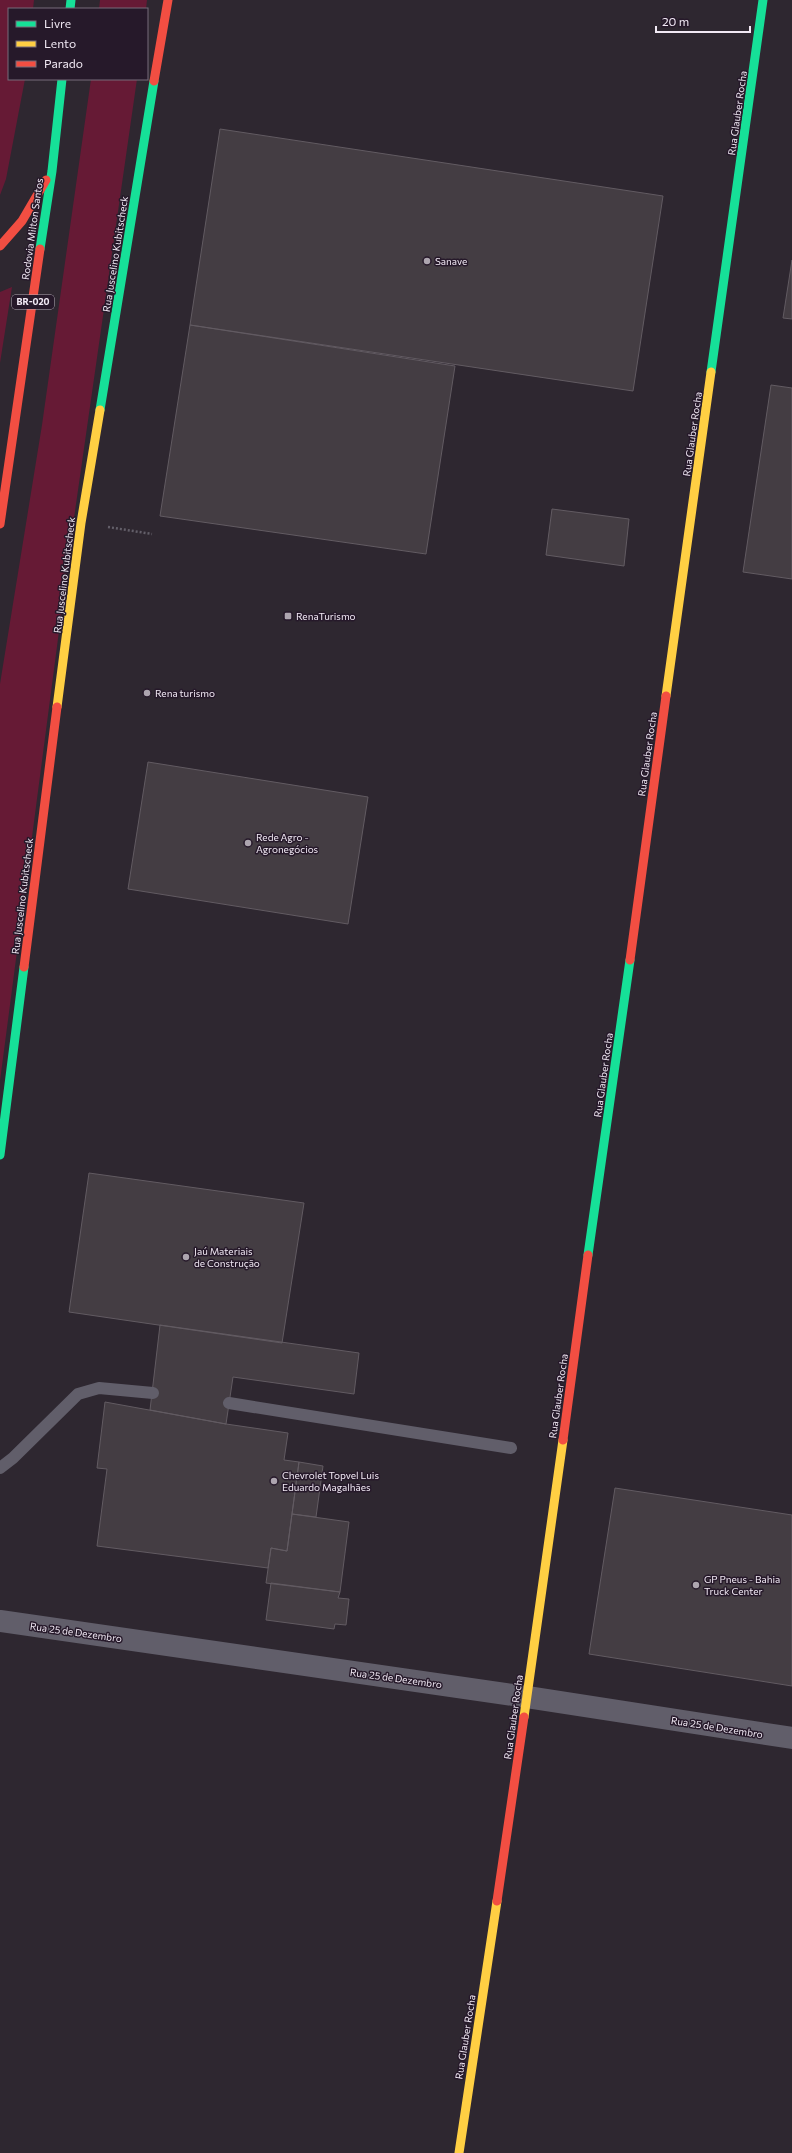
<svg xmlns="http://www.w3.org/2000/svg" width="792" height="2153" viewBox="0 0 792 2153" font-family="Commissioner,sans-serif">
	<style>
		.green { fill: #661a35 }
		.building { fill: #443d43; stroke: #625b62 }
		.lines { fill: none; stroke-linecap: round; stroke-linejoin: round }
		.path { stroke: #635f69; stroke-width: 2.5; stroke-dasharray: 2 2; stroke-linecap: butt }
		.lane { stroke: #615e6a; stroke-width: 12 }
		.street { stroke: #615e6a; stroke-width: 22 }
		.fast { stroke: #16e098; stroke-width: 9 }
		.slow { stroke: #ffcf43; stroke-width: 9 }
		.jam { stroke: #f24e42; stroke-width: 9 }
		.poi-dot { fill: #ada5af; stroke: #26192a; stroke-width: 1.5 }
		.labels { text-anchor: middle; stroke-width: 3; stroke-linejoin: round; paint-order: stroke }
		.shield { fill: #26192a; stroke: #b4abb7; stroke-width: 1 }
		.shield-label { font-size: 9px; font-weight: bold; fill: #f1e9f4 }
		.street-label { font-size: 10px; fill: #f1e9f4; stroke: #26192a }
		.poi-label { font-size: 10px; fill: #f1e9f4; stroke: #26192a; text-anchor: start }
	</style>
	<rect width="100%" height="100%" fill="#2e2730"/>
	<path class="green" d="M 0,0 L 34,0 L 33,9 L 9,9 L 9,79 L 25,79 L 6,179 L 0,195 Z
		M 100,0 L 147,0 L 146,9 L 99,9 Z
		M 91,79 L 137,79 L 72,532 L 0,1081 L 0,684 L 42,425 Z
		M 12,287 L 0,363 L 0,292 Z"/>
	<path class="building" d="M 220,129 L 663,196 L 633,391 L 190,325 Z
		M 792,260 L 792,319 L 783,318 Z
		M 190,325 L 455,366 L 426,554 L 160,516 Z
		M 771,385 L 792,388 L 792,579 L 743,572 Z
		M 552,509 L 629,519 L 624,566 L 546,555 Z
		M 148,762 L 368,797 L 348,924 L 128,889 Z
		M 89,1173 L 304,1203 L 282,1343 L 69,1312 Z
		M 160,1325 L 359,1353 L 354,1394 L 233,1377 L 226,1424 L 150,1410 Z
		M 105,1402 L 226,1424 L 288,1433 L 284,1460 L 299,1462 L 287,1551 L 271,1548 L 268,1568 L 97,1546 L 107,1469 L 97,1468 Z
		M 299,1462 L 323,1466 L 316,1517 L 292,1514 Z
		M 615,1488 L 792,1515 L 792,1686 L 589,1654 Z
		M 292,1514 L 349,1522 L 340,1592 L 266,1583 L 271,1548 L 287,1551 Z
		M 271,1583 L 340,1592 L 338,1598 L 349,1599 L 346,1625 L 335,1624 L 334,1629 L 266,1620 Z"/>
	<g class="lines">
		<path class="path" d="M 108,527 L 152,534"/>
		<path class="lane" d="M 229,1403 L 511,1448
			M 0,1468 L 13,1458 L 78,1394 L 99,1388 L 153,1393"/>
		<path class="street" d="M 0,1621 L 527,1697 L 792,1738"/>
		<path class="fast" d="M 70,9 L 71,0
			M 40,249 L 52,171 L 62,79
			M 711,372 L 763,0
			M 100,410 L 154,81
			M 0,1155 L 24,967
			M 588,1255 L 630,960"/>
		<path class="slow" d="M 666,696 L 711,372
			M 57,707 L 81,523 L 100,410
			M 524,1717 L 563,1440
			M 459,2153 L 497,1901"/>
		<path class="jam" d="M 154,81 L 168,0
			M 0,246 L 22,221 L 46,180
			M 0,524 L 40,249
			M 630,960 L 666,696
			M 24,967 L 57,707
			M 563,1440 L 588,1255
			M 497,1901 L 524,1717"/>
	</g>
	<g class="poi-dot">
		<circle cx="427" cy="261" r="4"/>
		<rect x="284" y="612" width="8" height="8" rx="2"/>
		<circle cx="147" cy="693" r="4"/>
		<circle cx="248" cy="843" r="4"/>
		<circle cx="186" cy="1257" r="4"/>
		<circle cx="274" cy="1481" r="4"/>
		<circle cx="696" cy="1585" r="4"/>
	</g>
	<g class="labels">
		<rect class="shield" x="12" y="295" width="42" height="14" rx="3"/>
		<g class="shield-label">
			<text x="33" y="305">BR-020</text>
		</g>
		<g class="street-label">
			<text transform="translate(737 113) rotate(-82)" y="4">Rua Glauber Rocha</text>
			<text transform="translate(32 229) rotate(-82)" y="4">Rodovia Milton Santos</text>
			<text transform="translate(115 254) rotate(-81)" y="4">Rua Juscelino Kubitscheck</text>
			<text transform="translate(692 434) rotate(-82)" y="4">Rua Glauber Rocha</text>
			<text transform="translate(64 575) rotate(-83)" y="4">Rua Juscelino Kubitscheck</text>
			<text transform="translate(647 754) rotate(-82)" y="4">Rua Glauber Rocha</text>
			<text transform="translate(22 896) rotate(-83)" y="4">Rua Juscelino Kubitscheck</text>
			<text transform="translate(603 1075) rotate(-82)" y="4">Rua Glauber Rocha</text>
			<text transform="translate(558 1396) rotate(-82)" y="4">Rua Glauber Rocha</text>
			<text transform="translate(76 1632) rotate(8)" y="4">Rua 25 de Dezembro</text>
			<text transform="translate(396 1678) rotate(8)" y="4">Rua 25 de Dezembro</text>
			<text transform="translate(513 1717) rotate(-82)" y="4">Rua Glauber Rocha</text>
			<text transform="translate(717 1727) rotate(9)" y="4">Rua 25 de Dezembro</text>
			<text transform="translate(465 2037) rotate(-81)" y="4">Rua Glauber Rocha</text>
		</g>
		<g class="poi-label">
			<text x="435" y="265">Sanave</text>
			<text x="296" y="620">RenaTurismo</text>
			<text x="155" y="697">Rena turismo</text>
			<text x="256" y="841">Rede Agro -<tspan x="256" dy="12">Agronegócios</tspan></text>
			<text x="194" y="1255">Jaú Materiais<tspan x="194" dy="12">de Construção</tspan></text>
			<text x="282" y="1479">Chevrolet Topvel Luis<tspan x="282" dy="12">Eduardo Magalhães</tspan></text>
			<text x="704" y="1583">GP Pneus - Bahia<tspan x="704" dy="12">Truck Center</tspan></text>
		</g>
	</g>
	<rect x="8" y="8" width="140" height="72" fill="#26192a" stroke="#776c7b"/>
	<rect x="16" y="21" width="20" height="6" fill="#16e098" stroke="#776c7b"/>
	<text x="44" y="28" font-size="12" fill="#f1e9f4">Livre</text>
	<rect x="16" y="41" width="20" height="6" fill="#ffcf43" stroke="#776c7b"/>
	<text x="44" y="48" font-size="12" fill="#f1e9f4">Lento</text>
	<rect x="16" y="61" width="20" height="6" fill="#f24e42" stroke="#776c7b"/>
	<text x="44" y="68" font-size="12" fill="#f1e9f4">Parado</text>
	<path d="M656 26v6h94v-6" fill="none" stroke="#f1e9f4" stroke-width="2"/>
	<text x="662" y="26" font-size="12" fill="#f1e9f4" stroke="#26192a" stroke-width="3" paint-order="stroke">20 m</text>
</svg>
